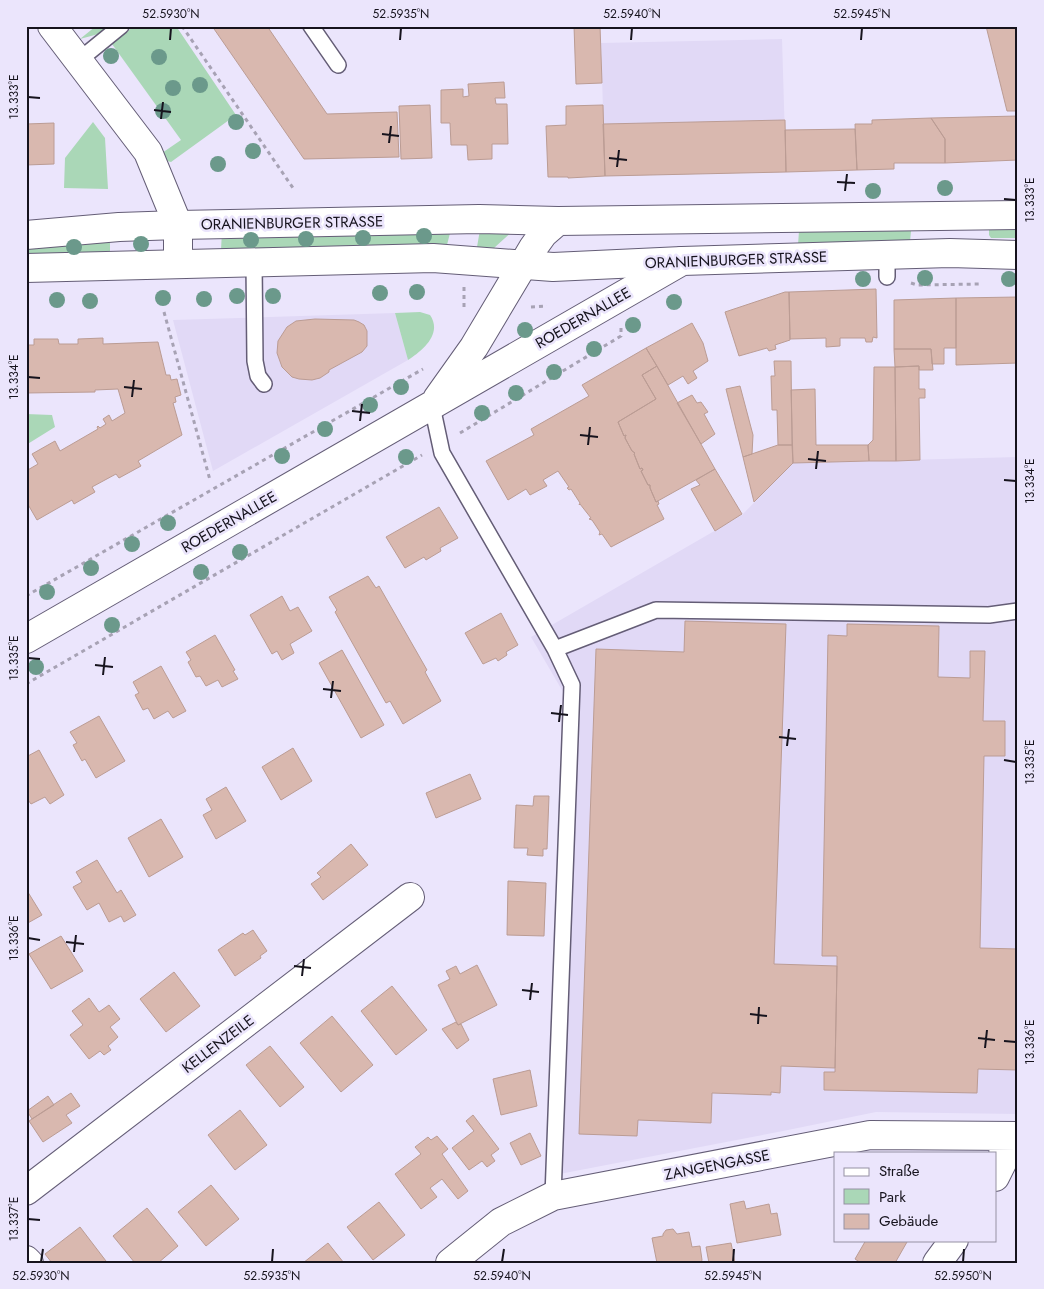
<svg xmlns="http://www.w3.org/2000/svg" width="1044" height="1289" viewBox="0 0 1044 1289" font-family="Jost,sans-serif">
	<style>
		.built { fill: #e1d9f6 }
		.green { fill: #aad7b7 }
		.building { fill: #d9b8af; stroke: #bb9c94 }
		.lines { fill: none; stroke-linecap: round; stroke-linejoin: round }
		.service-casing { stroke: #645d76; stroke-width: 18 }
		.minor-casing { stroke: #645d76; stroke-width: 30 }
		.secondary-casing { stroke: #645d76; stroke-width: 30 }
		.primary-casing { stroke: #645d76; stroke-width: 30 }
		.path { stroke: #a7a2b4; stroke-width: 3; stroke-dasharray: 4 4; stroke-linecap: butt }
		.service { stroke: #fff; stroke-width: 15 }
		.minor { stroke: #fff; stroke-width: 28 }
		.secondary { stroke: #fff; stroke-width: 28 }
		.primary { stroke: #fff; stroke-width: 28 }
		.tree { fill: #6b998b }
		.ticks { fill: none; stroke: #16131d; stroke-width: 2 }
		.labels { text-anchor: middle; stroke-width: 5; stroke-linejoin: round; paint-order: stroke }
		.street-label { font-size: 15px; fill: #16131d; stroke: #ebe5fc }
		.neatline { fill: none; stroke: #16131d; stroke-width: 2 }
		.ticks-label { font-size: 12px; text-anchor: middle; fill: #16131d }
	</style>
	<rect width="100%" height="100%" fill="#ebe5fc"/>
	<path class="built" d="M 782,39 L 786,172 L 605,176 L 601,43 Z
		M 395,313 L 408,360 L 213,471 L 173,320 Z
		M 1018,457 L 1018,1114 L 876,1112 L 783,1131 L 549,1176 L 566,697 L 531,637 L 742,515 L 793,463 Z"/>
	<path class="green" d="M 96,26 L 111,26 L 102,33 L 80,39 Z
		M 134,26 L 176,26 L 236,115 L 171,162 L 167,161 L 162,153 L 181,140 L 112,44 Z
		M 93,122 L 105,138 L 108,189 L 64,188 L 65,158 Z
		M 481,224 L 516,228 L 494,248 L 477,247 Z
		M 452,225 L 447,245 L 221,250 L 222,231 Z
		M 1018,227 L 1018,238 L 991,238 L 989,235 L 989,229 Z
		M 909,230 L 911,231 L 910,242 L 798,245 L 799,231 Z
		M 110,236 L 110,253 L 26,255 L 26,243 Z
		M 420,312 L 430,315 C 443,334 422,351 408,360 L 395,313 Z
		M 26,414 L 52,415 L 55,427 L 26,445 Z"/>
	<path class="building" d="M 212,26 L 267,26 L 327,114 L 397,112 L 399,157 L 304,159 Z
		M 574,26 L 600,26 L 602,83 L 576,84 Z
		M 986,26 L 1018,26 L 1018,111 L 1007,111 Z
		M 504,82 L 505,98 L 495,98 L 496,104 L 507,104 L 508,144 L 492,144 L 492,159 L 468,160 L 467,145 L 451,145 L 450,123 L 441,123 L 441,90 L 463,89 L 463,97 L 469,96 L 468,84 Z
		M 430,105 L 432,158 L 401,159 L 399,106 Z
		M 603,105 L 605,176 L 568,178 L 568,177 L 548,177 L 546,126 L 566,125 L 566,106 Z
		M 1018,116 L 1018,160 L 945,163 L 945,139 L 931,118 Z
		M 931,118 L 945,139 L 945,163 L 894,163 L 894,169 L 857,170 L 855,124 L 872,124 L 872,120 Z
		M 785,120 L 786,172 L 605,176 L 603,124 Z
		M 54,123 L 54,164 L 26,165 L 26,124 Z
		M 855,129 L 857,170 L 786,172 L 785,130 Z
		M 876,289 L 877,338 L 873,337 L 872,342 L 866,342 L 865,338 L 840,338 L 840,346 L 826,347 L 826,338 L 790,339 L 789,292 Z
		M 785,292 L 789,292 L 790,340 L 775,345 L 776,349 L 769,351 L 767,348 L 739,356 L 725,312 Z
		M 1018,297 L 1018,363 L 956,365 L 956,298 Z
		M 956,298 L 956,348 L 944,348 L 944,364 L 932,364 L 931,349 L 894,349 L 894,300 Z
		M 315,319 L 354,320 L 359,322 L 364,325 L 367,331 L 367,346 L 362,352 L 329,370 L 329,372 L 320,378 L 312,380 L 299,379 L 292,377 L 282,367 L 277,353 L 278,341 L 287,327 L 296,321 Z
		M 692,323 L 703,343 L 708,361 L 693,371 L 697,378 L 688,384 L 683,376 L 668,385 L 646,348 Z
		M 103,338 L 103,344 L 158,342 L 166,375 L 170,375 L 171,380 L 177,379 L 181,395 L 175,397 L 176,402 L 173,403 L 182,435 L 138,461 L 141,466 L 119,478 L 116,474 L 92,487 L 95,492 L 74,504 L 72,500 L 37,520 L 26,501 L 26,471 L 38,464 L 32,454 L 55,441 L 60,451 L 98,429 L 97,427 L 98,426 L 100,428 L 106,424 L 103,419 L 109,415 L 112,421 L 125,413 L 118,389 L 95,390 L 95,392 L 26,393 L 26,345 L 34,345 L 34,339 L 58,339 L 59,344 L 78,344 L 78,339 Z
		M 646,348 L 657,366 L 642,375 L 656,399 L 618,422 L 624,436 L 626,435 L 625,438 L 632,451 L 635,453 L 634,454 L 640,469 L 642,468 L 643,470 L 641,471 L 648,485 L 650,485 L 650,488 L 656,502 L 658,501 L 659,504 L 657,505 L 664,519 L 611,547 L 602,534 L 599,535 L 600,532 L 592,520 L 589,519 L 591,518 L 580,504 L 579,505 L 580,503 L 571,489 L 569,490 L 567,488 L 569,487 L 558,471 L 543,480 L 547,486 L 530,495 L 526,489 L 508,500 L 486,461 L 534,435 L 531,429 L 589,396 L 582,385 Z
		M 894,349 L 931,349 L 933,370 L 919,370 L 919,366 L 895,367 Z
		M 774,361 L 791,361 L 792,445 L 778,445 L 777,410 L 772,410 L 771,376 L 775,376 Z
		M 657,366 L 715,469 L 656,502 L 650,488 L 650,485 L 648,485 L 641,471 L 643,470 L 642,468 L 640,469 L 634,454 L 635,453 L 632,451 L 625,438 L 626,435 L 624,436 L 618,422 L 656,399 L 642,375 Z
		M 919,366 L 919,389 L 925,389 L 925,398 L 919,398 L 920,460 L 896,461 L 895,367 Z
		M 874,367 L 895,367 L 896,461 L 869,461 L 868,445 L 873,440 Z
		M 740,386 L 753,435 L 752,454 L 743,457 L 726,389 Z
		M 815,389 L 816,445 L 868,445 L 869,461 L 793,463 L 791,390 Z
		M 692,395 L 697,403 L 701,402 L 708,412 L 704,414 L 715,434 L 701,444 L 677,403 Z
		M 778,445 L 792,445 L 793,463 L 754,502 L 743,457 Z
		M 715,469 L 742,514 L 715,531 L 691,489 L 700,485 L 696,480 Z
		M 439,507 L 458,538 L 440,548 L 441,551 L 426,560 L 424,557 L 405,568 L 386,537 Z
		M 368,576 L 376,588 L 379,586 L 427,670 L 425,672 L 441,701 L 403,724 L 390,701 L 386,703 L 335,612 L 337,610 L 329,597 Z
		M 282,596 L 290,611 L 298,607 L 312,631 L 290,644 L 294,653 L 282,660 L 277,651 L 272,654 L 250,615 Z
		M 501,613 L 518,645 L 506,652 L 507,655 L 498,661 L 496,658 L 483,664 L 465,633 Z
		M 685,621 L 786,624 L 774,964 L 837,966 L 835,1068 L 781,1066 L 780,1093 L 771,1092 L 771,1095 L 712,1093 L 711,1123 L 638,1120 L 637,1136 L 579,1134 L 596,649 L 684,652 Z
		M 847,624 L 939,626 L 938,677 L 970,678 L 970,651 L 985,651 L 983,721 L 1005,721 L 1005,756 L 984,756 L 980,948 L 1018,949 L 1018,1070 L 978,1069 L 977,1093 L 824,1090 L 824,1072 L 835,1072 L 837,966 L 837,956 L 822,956 L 828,635 L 847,636 Z
		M 215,635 L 235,670 L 233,671 L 238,679 L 222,687 L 218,680 L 206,686 L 200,676 L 196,677 L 188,662 L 191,660 L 186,652 Z
		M 342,650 L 384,725 L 361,738 L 319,663 Z
		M 161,666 L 186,711 L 173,718 L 168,711 L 154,719 L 148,708 L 143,710 L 135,695 L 139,693 L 133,682 Z
		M 99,716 L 125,761 L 96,778 L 85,759 L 82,761 L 73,745 L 77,743 L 70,732 Z
		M 293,748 L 312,781 L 281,800 L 262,767 Z
		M 39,750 L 64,795 L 50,804 L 45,797 L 31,804 L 26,797 L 26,757 Z
		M 470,774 L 481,799 L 436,818 L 426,793 Z
		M 226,787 L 246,821 L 216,839 L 203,815 L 212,810 L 206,799 Z
		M 534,796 L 549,796 L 547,849 L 543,849 L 543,856 L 527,855 L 528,848 L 514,848 L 516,805 L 533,806 Z
		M 161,819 L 183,857 L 149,877 L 128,838 Z
		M 351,844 L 368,865 L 323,900 L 311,884 L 321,877 L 317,873 Z
		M 97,860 L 117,893 L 121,890 L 136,915 L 124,922 L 121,916 L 109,922 L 99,903 L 87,910 L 73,887 L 82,882 L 76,872 Z
		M 508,881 L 546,883 L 544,936 L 507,935 Z
		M 26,889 L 42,915 L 26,924 Z
		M 253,930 L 267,951 L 260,956 L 261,958 L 235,976 L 218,950 L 243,933 L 245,935 Z
		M 61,936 L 83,971 L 51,989 L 29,954 Z
		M 477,965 L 497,1005 L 458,1025 L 438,985 L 450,979 L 446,971 L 456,966 L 460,974 Z
		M 174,972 L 200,1006 L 166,1032 L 140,999 Z
		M 392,986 L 427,1030 L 396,1055 L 361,1011 Z
		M 89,998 L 99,1012 L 109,1005 L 120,1019 L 110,1027 L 118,1037 L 108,1046 L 111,1050 L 104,1055 L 100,1051 L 89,1059 L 70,1035 L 83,1025 L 72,1011 Z
		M 332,1016 L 373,1065 L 341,1092 L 300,1043 Z
		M 456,1022 L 458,1025 L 461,1024 L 469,1040 L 457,1049 L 442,1029 Z
		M 270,1046 L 304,1087 L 280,1107 L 246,1065 Z
		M 530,1070 L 537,1106 L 501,1115 L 493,1079 Z
		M 71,1093 L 80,1106 L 66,1115 L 72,1123 L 43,1142 L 29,1121 Z
		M 48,1096 L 54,1105 L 32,1119 L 27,1111 Z
		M 240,1110 L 267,1145 L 235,1170 L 208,1135 Z
		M 473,1115 L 499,1149 L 491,1155 L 495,1161 L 487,1167 L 482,1161 L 469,1170 L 452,1148 L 474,1131 L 466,1121 Z
		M 530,1133 L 541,1156 L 521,1165 L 510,1143 Z
		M 437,1136 L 448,1149 L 442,1154 L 468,1191 L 458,1199 L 442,1179 L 430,1188 L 437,1197 L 421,1209 L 395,1174 L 421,1154 L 415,1147 L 428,1137 L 431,1140 Z
		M 211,1185 L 239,1219 L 206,1246 L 178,1212 Z
		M 744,1201 L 746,1209 L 769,1204 L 771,1214 L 777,1213 L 781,1235 L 737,1243 L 730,1204 Z
		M 379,1202 L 405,1235 L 373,1260 L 347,1227 Z
		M 147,1208 L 178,1246 L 158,1263 L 135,1263 L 113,1236 Z
		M 80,1227 L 106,1261 L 104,1263 L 52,1263 L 45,1254 Z
		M 673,1229 L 677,1234 L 689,1232 L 692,1247 L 700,1246 L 702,1260 L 701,1263 L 657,1263 L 652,1238 L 663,1236 L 663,1234 L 666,1230 Z
		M 866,1240 L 905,1240 L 907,1242 L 895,1263 L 861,1263 L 855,1259 Z
		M 328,1243 L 344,1263 L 303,1263 Z
		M 731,1243 L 735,1263 L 709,1263 L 706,1247 Z"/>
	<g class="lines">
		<defs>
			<path id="service" d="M 311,26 L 338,65
				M 78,61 L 121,26
				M 887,256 L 887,277
				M 254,262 L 255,361 L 258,376 L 264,384
				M 432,406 L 442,453 L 555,649 L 572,685 L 553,1196
				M 555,649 L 656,610 L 989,615 L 1018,611"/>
			<path id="minor" d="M 52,26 L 148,152 L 178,225 L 178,264
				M 995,1177 L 1003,1161 L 1004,1136
				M 26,1191 L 410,897
				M 26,1260 L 29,1263
				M 450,1263 L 501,1222 L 553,1196 L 870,1135 L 1018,1136
				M 937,1263 L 954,1240"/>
			<path id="secondary" d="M 26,235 L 119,227 L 178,225 L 479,219 L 558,221
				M 26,268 L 433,258 L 553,267 L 682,261"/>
			<path id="primary" d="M 437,399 L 474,347 L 533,248 L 543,234 L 558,221 L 1018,215
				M 26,639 L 682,261 L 950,253 L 1018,255"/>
		</defs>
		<use href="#service" class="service-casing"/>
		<use href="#minor" class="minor-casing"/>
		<use href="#secondary" class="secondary-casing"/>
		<use href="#primary" class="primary-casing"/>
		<path class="path" d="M 182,26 L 293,188
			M 911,283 L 917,285 L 980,284
			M 464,287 L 464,309
			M 531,307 L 547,306
			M 164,312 L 210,480
			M 460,433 L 621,336 L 621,327
			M 26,596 L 423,369
			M 26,684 L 422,455"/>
		<use href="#service" class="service"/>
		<use href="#minor" class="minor"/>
		<use href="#secondary" class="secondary"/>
		<use href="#primary" class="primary"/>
	</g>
	<g class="tree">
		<circle cx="111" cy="56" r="8"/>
		<circle cx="159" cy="57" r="8"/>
		<circle cx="200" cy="85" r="8"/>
		<circle cx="173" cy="88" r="8"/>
		<circle cx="163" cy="111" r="8"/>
		<circle cx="236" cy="122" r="8"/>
		<circle cx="253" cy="151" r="8"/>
		<circle cx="218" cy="164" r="8"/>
		<circle cx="945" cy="188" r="8"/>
		<circle cx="873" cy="191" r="8"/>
		<circle cx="424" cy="236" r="8"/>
		<circle cx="363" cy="238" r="8"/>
		<circle cx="306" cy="239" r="8"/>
		<circle cx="251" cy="240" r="8"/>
		<circle cx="141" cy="244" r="8"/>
		<circle cx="74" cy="247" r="8"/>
		<circle cx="925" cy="278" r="8"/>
		<circle cx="863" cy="279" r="8"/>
		<circle cx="1009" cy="279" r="8"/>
		<circle cx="417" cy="292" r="8"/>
		<circle cx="380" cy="293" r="8"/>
		<circle cx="237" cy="296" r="8"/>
		<circle cx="273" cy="296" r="8"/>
		<circle cx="163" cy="298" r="8"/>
		<circle cx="204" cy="299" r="8"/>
		<circle cx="57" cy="300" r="8"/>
		<circle cx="90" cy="301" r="8"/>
		<circle cx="674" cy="302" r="8"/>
		<circle cx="633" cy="325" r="8"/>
		<circle cx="525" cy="330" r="8"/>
		<circle cx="594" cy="349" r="8"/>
		<circle cx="554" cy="372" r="8"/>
		<circle cx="401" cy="387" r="8"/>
		<circle cx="516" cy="393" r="8"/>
		<circle cx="370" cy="405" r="8"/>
		<circle cx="482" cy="413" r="8"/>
		<circle cx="325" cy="429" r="8"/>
		<circle cx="282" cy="456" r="8"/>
		<circle cx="406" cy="457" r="8"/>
		<circle cx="168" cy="523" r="8"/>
		<circle cx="132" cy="544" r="8"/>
		<circle cx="240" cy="552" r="8"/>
		<circle cx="91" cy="568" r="8"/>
		<circle cx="201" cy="572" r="8"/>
		<circle cx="47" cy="592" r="8"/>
		<circle cx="112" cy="625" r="8"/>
		<circle cx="36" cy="667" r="8"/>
	</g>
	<path class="ticks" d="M 170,40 L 171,28M 400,40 L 401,28M 631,40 L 632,28M 861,40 L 862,28M 28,97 L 40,98M 154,110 L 171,112M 161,119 L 163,102M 382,134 L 399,136M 389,143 L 391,126M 609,158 L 627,160M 617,167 L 619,150M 837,182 L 855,183M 845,191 L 847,174M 1004,199 L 1016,200M 28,377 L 40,378M 124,387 L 142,389M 132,397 L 134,380M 352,411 L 370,413M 360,421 L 362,404M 580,435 L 598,437M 588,445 L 590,427M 808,459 L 826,461M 816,469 L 818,451M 1004,480 L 1016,481M 28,658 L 40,659M 95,665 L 113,667M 103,675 L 105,657M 323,689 L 341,691M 331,698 L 333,681M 551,713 L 568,715M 559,722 L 561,705M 779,737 L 796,739M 787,746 L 789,729M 1004,760 L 1016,762M 28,938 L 40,940M 66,942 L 84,944M 74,952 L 76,935M 294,966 L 311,968M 302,976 L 304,959M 522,990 L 539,992M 530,1000 L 532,983M 750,1014 L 767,1016M 758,1024 L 759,1007M 978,1038 L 995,1040M 1004,1041 L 1016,1042M 985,1048 L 987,1030M 28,1219 L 40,1220M 41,1262 L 43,1249M 272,1262 L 273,1249M 502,1262 L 504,1249M 733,1262 L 734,1249M 963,1262 L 964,1249"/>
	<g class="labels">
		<g class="street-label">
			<text transform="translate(292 223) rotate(-1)" y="5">ORANIENBURGER STRASSE</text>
			<text transform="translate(736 260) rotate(-2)" y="5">ORANIENBURGER STRASSE</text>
			<text transform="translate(583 318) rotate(-30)" y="5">ROEDERNALLEE</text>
			<text transform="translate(229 522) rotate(-30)" y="5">ROEDERNALLEE</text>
			<text transform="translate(218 1044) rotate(-37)" y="5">KELLENZEILE</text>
			<text transform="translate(717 1165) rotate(-11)" y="5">ZANGENGASSE</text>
		</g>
	</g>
	<rect width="1044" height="1289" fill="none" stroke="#ebe5fc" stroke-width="55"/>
	<rect x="834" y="1152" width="162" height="90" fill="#ebe5fc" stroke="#9691a3"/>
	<rect x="844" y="1168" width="25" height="8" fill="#ffffff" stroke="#9691a3"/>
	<text x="879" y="1176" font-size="15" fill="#16131d">Straße</text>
	<rect x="844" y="1189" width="25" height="15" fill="#aad7b7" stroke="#9691a3"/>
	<text x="879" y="1202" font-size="15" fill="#16131d">Park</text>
	<rect x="844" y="1214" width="25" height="15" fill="#d9b8af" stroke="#9691a3"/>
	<text x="879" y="1226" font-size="15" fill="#16131d">Gebäude</text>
	<rect x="28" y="28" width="988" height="1234" class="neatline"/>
	<g class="ticks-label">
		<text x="171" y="18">52.5930°N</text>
		<text x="401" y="18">52.5935°N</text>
		<text x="632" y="18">52.5940°N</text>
		<text x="862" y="18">52.5945°N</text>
		<text transform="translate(14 97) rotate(-90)" y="4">13.333°E</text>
		<text transform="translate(1030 200) rotate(-90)" y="4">13.333°E</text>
		<text transform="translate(14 377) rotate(-90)" y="4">13.334°E</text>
		<text transform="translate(1030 481) rotate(-90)" y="4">13.334°E</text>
		<text transform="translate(14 658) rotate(-90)" y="4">13.335°E</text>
		<text transform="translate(1030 762) rotate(-90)" y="4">13.335°E</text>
		<text transform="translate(14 938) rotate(-90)" y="4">13.336°E</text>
		<text transform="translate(1030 1042) rotate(-90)" y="4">13.336°E</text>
		<text transform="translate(14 1219) rotate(-90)" y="4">13.337°E</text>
		<text x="41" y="1280">52.5930°N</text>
		<text x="272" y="1280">52.5935°N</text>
		<text x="502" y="1280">52.5940°N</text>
		<text x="733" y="1280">52.5945°N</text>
		<text x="963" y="1280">52.5950°N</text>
	</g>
</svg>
